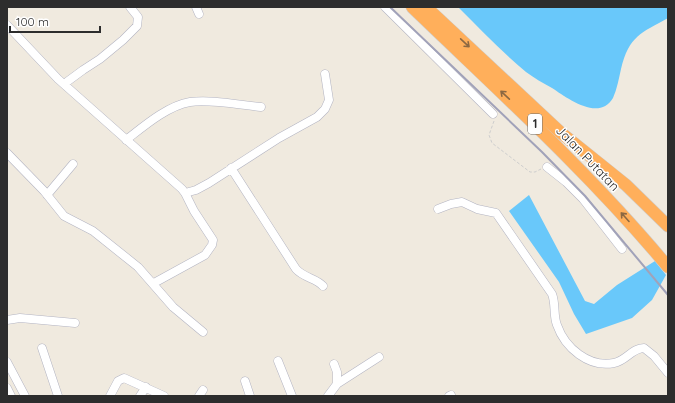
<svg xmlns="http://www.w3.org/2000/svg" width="675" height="403" viewBox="0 0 675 403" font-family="Quicksand,sans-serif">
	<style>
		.water { fill: #69c8fa }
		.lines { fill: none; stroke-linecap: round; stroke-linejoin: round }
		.minor-casing { stroke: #b3b4c2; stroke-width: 9 }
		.highway-casing { stroke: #cdcdcd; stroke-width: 13 }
		.path { stroke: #cdcdcd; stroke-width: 1; stroke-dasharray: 3 2; stroke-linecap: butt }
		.minor { stroke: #fff; stroke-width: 8 }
		.highway { stroke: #ffaf5b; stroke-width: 12 }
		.rail { stroke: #a1a2b9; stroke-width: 2 }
		.oneway { stroke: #8c6842 }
		.labels { text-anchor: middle; stroke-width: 3; stroke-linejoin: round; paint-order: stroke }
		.shield { fill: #fff; stroke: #6c6c6c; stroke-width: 1 }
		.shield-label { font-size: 12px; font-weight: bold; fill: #2d2d2d }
		.street-label { font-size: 13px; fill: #2d2d2d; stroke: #fff }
	</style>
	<rect width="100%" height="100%" fill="#f0eadf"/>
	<path class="water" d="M 458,7 L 668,7 L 668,18 C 641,33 629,36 621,69 C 619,78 617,89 613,98 C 599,122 567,98 552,88 C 543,83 534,78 526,72 C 502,52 480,29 458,7 Z
		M 529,195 L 585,301 L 594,304 L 617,285 L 655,261 L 666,275 L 652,300 L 632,318 L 586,334 L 574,314 L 559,282 L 509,211 Z"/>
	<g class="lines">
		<defs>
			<path id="minor" d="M 196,7 L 199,14
				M 385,7 L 493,114
				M 7,25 L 58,79 L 182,189 L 185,193 L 194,211 L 213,240 L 212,245 L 205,255 L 154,283
				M 64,84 L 83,70 L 100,59 L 123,40 L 137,26 L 138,17 L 130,7
				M 126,140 C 144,126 167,106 190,102 C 211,99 239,105 261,107
				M 7,153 L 44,191 L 64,216 L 93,231 L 138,267 L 173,307 L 203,332
				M 547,167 L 566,182 L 583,199 L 622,249
				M 231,168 L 296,269 C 304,278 316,278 323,286
				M 185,193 L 196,190 L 209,183 L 279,138 L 317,117 L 325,109 L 329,100 L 325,74
				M 47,195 L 73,164
				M 438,209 L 451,204 L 462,202 L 477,209 L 496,213 L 552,294 C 556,304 553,315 557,325 C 565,348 589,368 614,363 C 626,361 632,348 644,348 L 654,356 L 668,373
				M 7,320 L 20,318 L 75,323
				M 42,348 L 58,396
				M 278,361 L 292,396
				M 7,362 L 25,396
				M 245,381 L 250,396
				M 337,384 L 379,357
				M 7,388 L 11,396
				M 110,396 L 118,381 L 124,378 L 164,396
				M 140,396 L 146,387
				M 199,396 L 203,390
				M 328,396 L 337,384 L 337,372 L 334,364
				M 449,396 L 451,395"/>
			<path id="highway" d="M 412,7 C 500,92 590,173 668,267
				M 426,7 L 560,132 L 626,185 L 668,226"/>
		</defs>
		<use href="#minor" class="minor-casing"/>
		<use href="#highway" class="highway-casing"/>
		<path class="path" d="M 494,121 L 489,135 L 492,143 L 530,172 L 535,172 L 541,169"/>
		<use href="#minor" class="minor"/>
		<use href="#highway" class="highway"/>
		<path class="rail" d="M 390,7 L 542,152 L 585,196 L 668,295"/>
	</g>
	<defs><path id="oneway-shaft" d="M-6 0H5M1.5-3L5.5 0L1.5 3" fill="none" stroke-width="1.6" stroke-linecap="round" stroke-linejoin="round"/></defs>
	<g class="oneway">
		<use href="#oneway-shaft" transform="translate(465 43) rotate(43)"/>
		<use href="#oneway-shaft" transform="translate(505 95) rotate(-137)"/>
		<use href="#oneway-shaft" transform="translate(625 217) rotate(-132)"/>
	</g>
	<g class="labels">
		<rect class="shield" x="528" y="114" width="14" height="20" rx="3"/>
		<g class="shield-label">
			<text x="535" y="128">1</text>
		</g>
		<g class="street-label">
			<text transform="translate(588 158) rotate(46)" y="5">Jalan Putatan</text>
		</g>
	</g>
	<rect width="675" height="403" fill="none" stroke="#2d2d2d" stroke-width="16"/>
	<path d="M10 26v6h90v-6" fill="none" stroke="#2d2d2d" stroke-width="2"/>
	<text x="16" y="26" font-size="12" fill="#2d2d2d" stroke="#ffffff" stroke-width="3" paint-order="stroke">100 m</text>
</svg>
